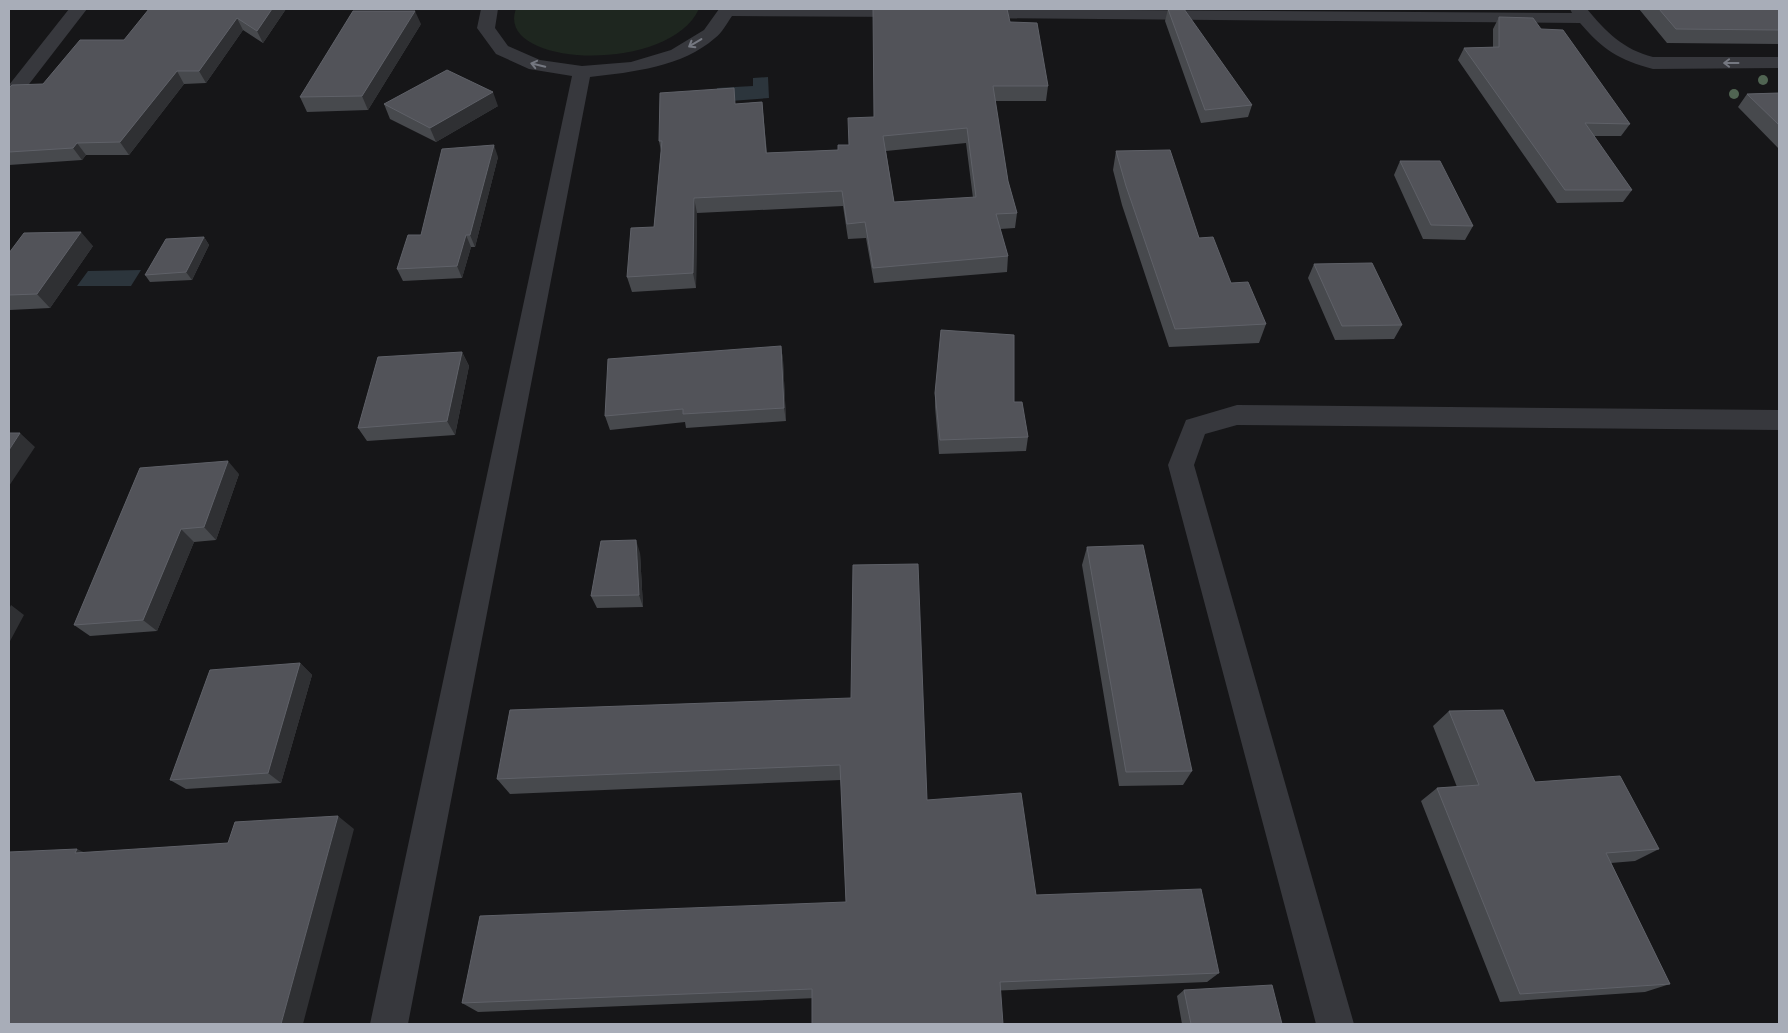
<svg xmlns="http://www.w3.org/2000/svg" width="1788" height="1033" viewBox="0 0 1788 1033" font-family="'Alegreya Sans',sans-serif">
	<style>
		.green { fill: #1e261f }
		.water { fill: #2c353c }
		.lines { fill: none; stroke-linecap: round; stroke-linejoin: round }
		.minor { fill: #37383d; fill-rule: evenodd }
		.tree { fill: #506452 }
		.wall { fill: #47494d; fill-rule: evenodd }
		.shaded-wall { fill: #2f3033 }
		.building { fill: #525359; stroke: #5f6168; fill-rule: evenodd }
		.oneway { stroke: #757881 }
	</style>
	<rect width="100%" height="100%" fill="#161618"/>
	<path class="green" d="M 516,9 L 699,9 C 668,75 494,67 516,9 Z"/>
	<path class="water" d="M 768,77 L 769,98 L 717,102 L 717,88 L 753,86 L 753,78 Z
		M 141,270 L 131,286 L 77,286 L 88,271 Z"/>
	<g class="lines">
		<path class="minor" d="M 69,9 L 87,9 L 16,101 L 9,103 L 9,85 Z
			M 481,9 L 498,9 L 495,28 L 508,46 L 540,60 L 582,66 L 631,62 L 671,50 L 704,30 L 719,9 L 917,9 L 920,12 L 917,16 L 911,17 L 732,16 C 727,23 722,33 715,38 C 682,67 633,72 590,77 L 408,1024 L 370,1024 L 572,76 L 529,69 L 496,54 L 477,28 Z
			M 965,9 L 1572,13 L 1570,9 L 1587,9 C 1605,31 1624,50 1653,57 L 1779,57 L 1779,68 L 1653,69 C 1619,60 1603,50 1580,23 L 971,18 L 965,17 L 962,13 Z
			M 1237,405 L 1779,410 L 1779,430 L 1237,425 L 1205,434 L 1194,465 L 1354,1024 L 1316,1024 L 1168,465 L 1186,420 Z"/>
	</g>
	<g class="tree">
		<circle cx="1763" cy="80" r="5"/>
		<circle cx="1734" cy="94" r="5"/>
	</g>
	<path class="wall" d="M 286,9 L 263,43 L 243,30 L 206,83 L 184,84 L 129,155 L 86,155 L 82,160 L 9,165 L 9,88 L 43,84 L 124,40 Z
		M 1168,9 L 1252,105 L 1248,117 L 1201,123 L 1165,21 Z
		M 1639,9 L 1779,9 L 1779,44 L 1667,43 Z
		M 1499,17 L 1541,29 L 1630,124 L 1621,136 L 1593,136 L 1632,190 L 1623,202 L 1557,203 L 1458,60 L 1464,48 L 1493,47 L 1493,29 Z
		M 1010,22 L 1048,86 L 1046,101 L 995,101 L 1008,181 L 1017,213 L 1015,228 L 1000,229 L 1008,256 L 1007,272 L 874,283 L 866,238 L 848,239 L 843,206 L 697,213 L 696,288 L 632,292 L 627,277 L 654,227 L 661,151 L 659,141 L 736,104 L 762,102 L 767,153 L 838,150 L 849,145 L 874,117 ZM 966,143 L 973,198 L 894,202 L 886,151 Z
		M 421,24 L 368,110 L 307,112 L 300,97 Z
		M 1779,93 L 1779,149 L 1738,107 L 1747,94 Z
		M 384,104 L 498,106 L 436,142 L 390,119 Z
		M 1116,151 L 1199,238 L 1231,283 L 1266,324 L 1259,343 L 1169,347 L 1122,205 L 1113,170 Z
		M 498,157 L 475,247 L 471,247 L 462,278 L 403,281 L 397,269 L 421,235 Z
		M 1400,161 L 1473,226 L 1465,240 L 1423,239 L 1394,175 Z
		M 204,237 L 209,245 L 192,280 L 150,282 L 145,275 Z
		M 93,246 L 50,308 L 10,310 L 9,312 L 9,253 Z
		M 1314,264 L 1402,325 L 1394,339 L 1335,340 L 1308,278 Z
		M 781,346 L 783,360 L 786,421 L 686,428 L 685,422 L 610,430 L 605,416 Z
		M 462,352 L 469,366 L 455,435 L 367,441 L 358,428 Z
		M 935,393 L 1014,402 L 1028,437 L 1026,451 L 939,454 L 935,407 Z
		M 239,474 L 216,540 L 194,542 L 157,631 L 90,636 L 74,625 Z
		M 1087,547 L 1192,771 L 1183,785 L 1119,786 L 1082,565 Z
		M 640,553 L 643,607 L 597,608 L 591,596 Z
		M 300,663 L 312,675 L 281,783 L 186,789 L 170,780 Z
		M 851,698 L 927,800 L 1036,895 L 1219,973 L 1207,982 L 478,1012 L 462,1003 L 846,902 L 841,780 L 510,794 L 497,779 Z
		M 1449,711 L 1535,782 L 1659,849 L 1635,861 L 1611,863 L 1670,984 L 1645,992 L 1500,1002 L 1421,801 L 1437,788 L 1457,787 L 1433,726 Z
		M 1184,990 L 1282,1024 L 1182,1024 L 1177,996 Z"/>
	<path class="shaded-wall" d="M 272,9 L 286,9 L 263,43 L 257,31 Z
		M 415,11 L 421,24 L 368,110 L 362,96 Z
		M 237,18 L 243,30 L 206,83 L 199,71 Z
		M 177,71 L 184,84 L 129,155 L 120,142 Z
		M 493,92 L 498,106 L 436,142 L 430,128 Z
		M 77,143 L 86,155 L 82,160 L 73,148 Z
		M 494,145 L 498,157 L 475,247 L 470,235 Z
		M 694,198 L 697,213 L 696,288 L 693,273 Z
		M 81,232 L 93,246 L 50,308 L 37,294 Z
		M 466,235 L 471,247 L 462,278 L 457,266 Z
		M 204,237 L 209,245 L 192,280 L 186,272 Z
		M 781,346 L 783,360 L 786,421 L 784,408 Z
		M 462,352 L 469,366 L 455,435 L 447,421 Z
		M 20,433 L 35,447 L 9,486 L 9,450 Z
		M 228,461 L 239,474 L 216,540 L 204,527 Z
		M 181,529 L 194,542 L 157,631 L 143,620 Z
		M 636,540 L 640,553 L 643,607 L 639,595 Z
		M 11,605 L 24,615 L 9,643 L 9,609 Z
		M 300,663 L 312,675 L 281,783 L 268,773 Z
		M 338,816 L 354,829 L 303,1024 L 281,1024 Z
		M 77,849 L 101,860 L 75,853 Z"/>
	<path class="building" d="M 149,9 L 272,9 L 257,31 L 237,18 L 199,71 L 177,71 L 120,142 L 77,143 L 73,148 L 9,152 L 9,88 L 12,85 L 43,84 L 80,40 L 124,40 Z
		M 873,9 L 1007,9 L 1010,22 L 1037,23 L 1048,86 L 993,86 L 1008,181 L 1017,213 L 996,214 L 1008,256 L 873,268 L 865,222 L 847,224 L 842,191 L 694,198 L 693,273 L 627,277 L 631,228 L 654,227 L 662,141 L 659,141 L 660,93 L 734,88 L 735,104 L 762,102 L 766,153 L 838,150 L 838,145 L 849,145 L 848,118 L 874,117 ZM 967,128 L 976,197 L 894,202 L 883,136 Z
		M 1168,9 L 1184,9 L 1252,105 L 1205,110 Z
		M 1659,9 L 1779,9 L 1779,30 L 1676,29 Z
		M 353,11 L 415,11 L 362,96 L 300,97 Z
		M 1499,17 L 1533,18 L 1541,29 L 1563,30 L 1630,124 L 1585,123 L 1632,190 L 1565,190 L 1464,48 L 1499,47 Z
		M 447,70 L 493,92 L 430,128 L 384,104 Z
		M 1779,93 L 1779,125 L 1747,94 Z
		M 494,145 L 470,235 L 466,235 L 457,266 L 397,269 L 408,235 L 421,235 L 442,149 Z
		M 1170,150 L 1199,238 L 1213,237 L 1231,283 L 1248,282 L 1266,324 L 1175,329 L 1126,186 L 1116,151 Z
		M 1400,161 L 1440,161 L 1473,226 L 1431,225 Z
		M 81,232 L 37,294 L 9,295 L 9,253 L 24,233 Z
		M 204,237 L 186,272 L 145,275 L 166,239 Z
		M 1372,263 L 1402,325 L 1342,326 L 1314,264 Z
		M 941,330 L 1014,335 L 1014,402 L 1022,402 L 1028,437 L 940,440 L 935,393 Z
		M 781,346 L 784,408 L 683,414 L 683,409 L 605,416 L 608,359 Z
		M 462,352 L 447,421 L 358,428 L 378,357 Z
		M 9,433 L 20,433 L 9,450 Z
		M 228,461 L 204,527 L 181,529 L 143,620 L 74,625 L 140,468 Z
		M 636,540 L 639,595 L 591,596 L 601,541 Z
		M 1143,545 L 1192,771 L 1126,772 L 1087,547 Z
		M 918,564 L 927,800 L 1021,793 L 1036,895 L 1201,889 L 1219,973 L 1000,982 L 1003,1024 L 812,1024 L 812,989 L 462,1003 L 480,916 L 846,902 L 840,765 L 497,779 L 510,710 L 851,698 L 853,565 Z
		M 300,663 L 268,773 L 170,780 L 210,670 Z
		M 1503,710 L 1535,782 L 1620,776 L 1659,849 L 1606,853 L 1670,984 L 1520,994 L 1437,788 L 1479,785 L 1449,711 Z
		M 338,816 L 281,1024 L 9,1024 L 9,852 L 77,849 L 75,853 L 228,843 L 235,822 Z
		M 1272,985 L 1282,1024 L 1191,1024 L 1184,990 Z"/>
	<defs><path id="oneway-shaft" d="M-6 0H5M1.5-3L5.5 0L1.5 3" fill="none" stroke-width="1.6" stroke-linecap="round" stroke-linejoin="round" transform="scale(1.25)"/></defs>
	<g class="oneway">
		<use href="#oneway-shaft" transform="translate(695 43) rotate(149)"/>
		<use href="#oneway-shaft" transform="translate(1731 63) rotate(180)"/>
		<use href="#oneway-shaft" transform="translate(538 65) rotate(-166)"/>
	</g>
	<rect width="1788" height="1033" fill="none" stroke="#a8adb8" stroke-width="20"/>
</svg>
